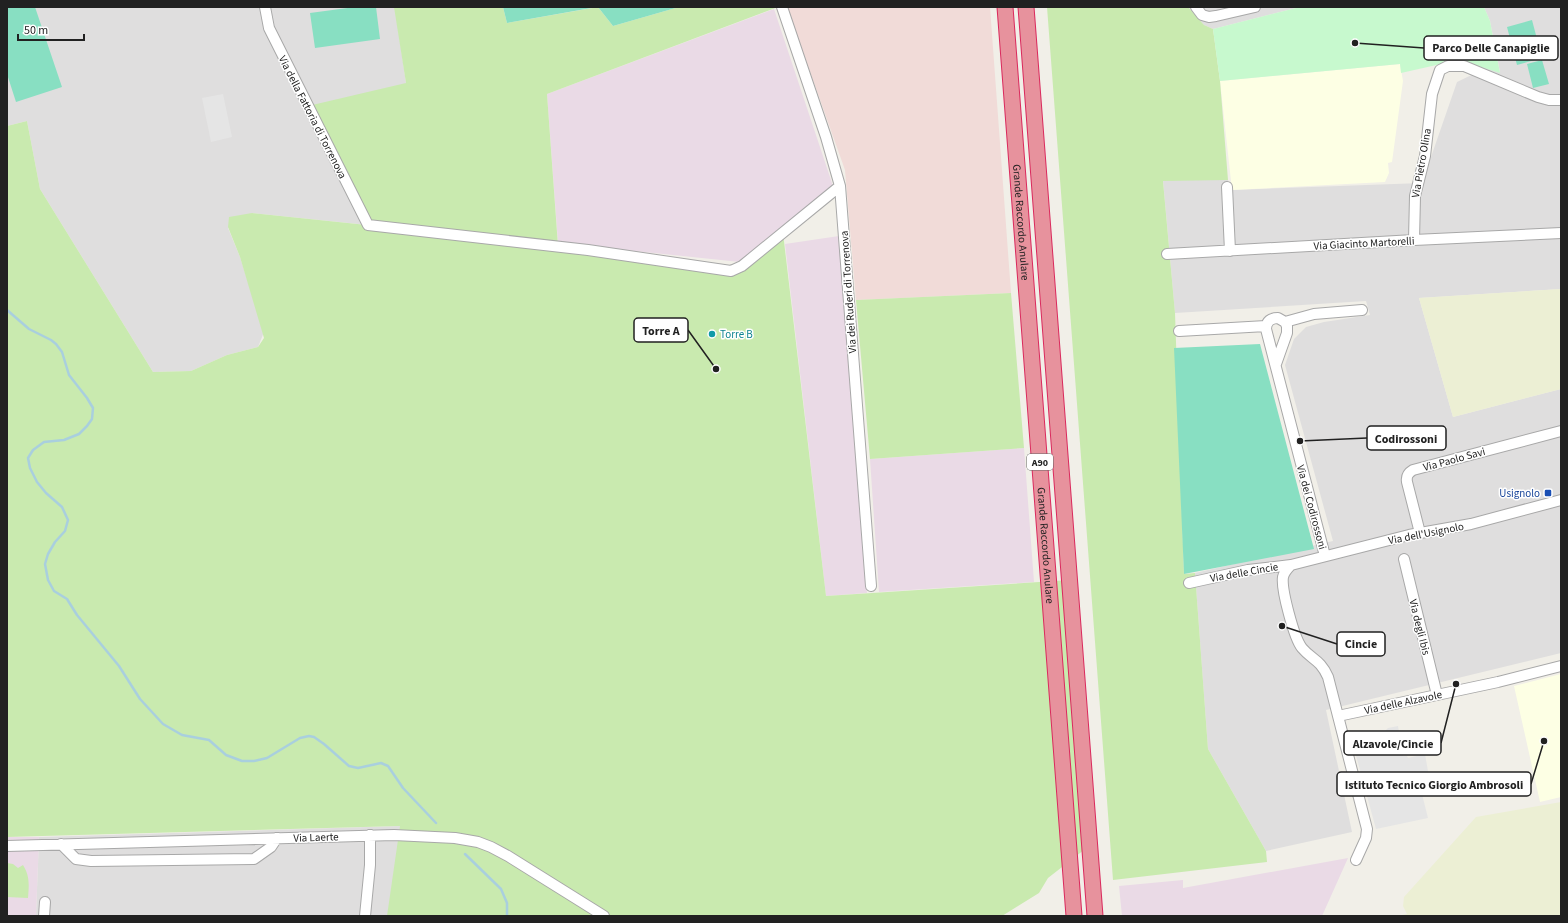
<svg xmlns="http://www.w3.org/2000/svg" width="1568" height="923" viewBox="0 0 1568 923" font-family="'Source Sans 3',sans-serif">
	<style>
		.residential { fill: #dfdede }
		.commercial { fill: #f1dbd8 }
		.industrial { fill: #eadae6 }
		.education { fill: #fdffe4 }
		.farmland { fill: #ecefd4 }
		.grass { fill: #c9eaaf }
		.park { fill: #c7f9ce }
		.pitch { fill: #88dfc2 }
		.parking { fill: #e5e5e5 }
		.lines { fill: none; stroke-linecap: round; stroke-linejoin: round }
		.stream { stroke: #a9cfde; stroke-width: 2.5 }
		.minor-casing { stroke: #a8a8a8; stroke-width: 12 }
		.highway-casing { stroke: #da2a5d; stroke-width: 17 }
		.minor { stroke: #fff; stroke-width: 10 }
		.highway { stroke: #e7929d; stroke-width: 15 }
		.culture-dot { fill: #0f9aa8; stroke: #fff; stroke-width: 1.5 }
		.transit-dot { fill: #1a4fb4; stroke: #fff; stroke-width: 1.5 }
		.labels { text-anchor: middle; stroke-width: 3; stroke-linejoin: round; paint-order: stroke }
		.shield { fill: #fff; stroke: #646464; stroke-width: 1 }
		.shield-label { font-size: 10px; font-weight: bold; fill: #212121 }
		.street-label { font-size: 11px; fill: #212121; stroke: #fff }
		.culture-label { font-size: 11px; fill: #0d838f; stroke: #fff; text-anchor: start }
		.transit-label { font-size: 11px; fill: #164399; stroke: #fff; text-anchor: end }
		.leader { fill: none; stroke: #212121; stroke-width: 1.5 }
		.callout-dot { fill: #212121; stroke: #fff; stroke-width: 1.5 }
		.callout { fill: #fff; stroke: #212121; stroke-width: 1.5 }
		.callout-label { font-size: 12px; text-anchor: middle; font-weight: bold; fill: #212121 }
	</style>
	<rect width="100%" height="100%" fill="#f1efe8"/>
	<path class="residential" d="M 7,7 L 395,7 L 406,83 L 368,225 L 252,213 L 228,228 L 240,257 L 264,332 L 258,347 L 227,355 L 191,371 L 153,372 L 40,189 L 27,121 L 7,126 Z
		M 1188,7 L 1300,7 L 1213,29 L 1204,25 Z
		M 1484,7 L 1561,7 L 1561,289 L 1419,298 L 1453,417 L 1561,389 L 1561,653 L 1326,710 L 1352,832 L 1266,851 L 1208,749 L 1195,573 L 1333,541 L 1285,365 L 1294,339 L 1306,327 L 1324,322 L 1370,315 L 1366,301 L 1175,313 L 1163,180 L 1228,180 L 1232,190 L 1422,183 L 1457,82 L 1486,68 L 1500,72 L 1490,21 Z
		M 401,826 L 390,916 L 36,916 L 39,837 Z"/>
	<path class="commercial" d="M 787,7 L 990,7 L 1011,293 L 856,300 L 845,170 Z"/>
	<path class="industrial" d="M 774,9 L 833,186 L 740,262 L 558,243 L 547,94 Z
		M 839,236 L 867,593 L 826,596 L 785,244 Z
		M 1024,448 L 1034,582 L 879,592 L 870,459 Z
		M 7,837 L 39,837 L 36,916 L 7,916 Z
		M 1348,858 L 1322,916 L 1122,916 L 1119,886 L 1183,880 L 1183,888 Z"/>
	<path class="education" d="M 1400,64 L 1403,81 L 1392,162 L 1388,163 L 1389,173 L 1385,182 L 1232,190 L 1220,81 Z
		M 1561,674 L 1561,797 L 1540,802 L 1514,686 Z"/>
	<path class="farmland" d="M 1561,289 L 1561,389 L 1453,417 L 1419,298 Z
		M 1561,802 L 1561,916 L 1397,916 L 1407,914 L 1403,906 L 1404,897 L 1476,817 Z"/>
	<path class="grass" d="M 394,7 L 503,7 L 507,23 L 598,7 L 613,26 L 679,7 L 778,7 L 547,94 L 558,246 L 734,271 L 783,233 L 826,596 L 1070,580 L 1089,846 L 1048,878 L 1039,893 L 1002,916 L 387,916 L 400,826 L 7,837 L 7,126 L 27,121 L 40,189 L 153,372 L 191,371 L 227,355 L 258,347 L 264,338 L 240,257 L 228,227 L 229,217 L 252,213 L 367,225 L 308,106 L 406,83 Z
		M 1047,7 L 1188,7 L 1204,25 L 1213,29 L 1220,81 L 1228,180 L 1163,181 L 1175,313 L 1184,574 L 1195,573 L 1208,749 L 1266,851 L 1267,862 L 1113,880 Z
		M 1011,293 L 1024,448 L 870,459 L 856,300 Z
		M 7,863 L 13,864 L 18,868 L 23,865 C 30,876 29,885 28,898 L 7,897 Z"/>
	<path class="park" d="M 1300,7 L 1484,7 L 1490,21 L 1500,73 L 1449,57 L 1441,64 L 1401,73 L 1400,64 L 1220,81 L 1213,29 Z"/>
	<path class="pitch" d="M 7,7 L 35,7 L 62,87 L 16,102 L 7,74 Z
		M 355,7 L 376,7 L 380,39 L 315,48 L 310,13 Z
		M 503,7 L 597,7 L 507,23 Z
		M 598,7 L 679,7 L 613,26 Z
		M 1532,20 L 1542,58 L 1517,65 L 1507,27 Z
		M 1542,60 L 1549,84 L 1533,88 L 1527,64 Z
		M 1260,344 L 1314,549 L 1184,574 L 1174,348 Z"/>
	<path class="parking" d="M 223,94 L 232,137 L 211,142 L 202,98 Z
		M 1398,726 L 1403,756 L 1407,756 L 1408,758 L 1425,754 L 1431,788 L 1421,790 L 1428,818 L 1376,829 L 1352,741 L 1374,737 L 1383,733 L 1388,728 Z"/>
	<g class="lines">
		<path class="stream" d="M 7,310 L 29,329 L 51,340 L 56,344 L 62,352 L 69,375 L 87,398 L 93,408 L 92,419 L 87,426 L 79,434 L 64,440 L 44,442 L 33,450 L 28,458 L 30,468 L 37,482 L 46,493 L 62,507 L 68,520 L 65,531 L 55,542 L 48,554 L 45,564 L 48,580 L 54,591 L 67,599 L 77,615 L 119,666 L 140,699 L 163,724 L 182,735 L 209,740 L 226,755 L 242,761 L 254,761 L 267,758 L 300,738 L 309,736 L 314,737 L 324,744 L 349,766 L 358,768 L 381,763 L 388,766 L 403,788 L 436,823
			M 465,854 L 501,889 L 507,903 L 507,916"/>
		<defs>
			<path id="minor" d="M 265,7 L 269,28 L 368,225 L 588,250 L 731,271 L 742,266 L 840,186
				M 782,7 L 826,137 L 840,186 L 871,586
				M 1196,7 L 1202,15 L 1209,17 L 1216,16 L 1255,7
				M 1227,187 L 1230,251
				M 1414,240 L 1415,196 L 1425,156 L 1432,94 L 1440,70 L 1448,66 L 1464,66 L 1538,97 L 1549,100 L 1561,100
				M 1167,254 L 1414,240 L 1561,233
				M 1285,322 L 1314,314 L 1362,310
				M 1179,331 L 1266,326
				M 1276,364 L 1287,333 L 1287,326 L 1285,322 L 1278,318 C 1271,318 1266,321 1266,329 L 1325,556
				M 1420,533 L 1407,482 C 1406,476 1408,473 1413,470 L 1561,431
				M 1404,559 L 1437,695
				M 1291,565 C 1288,568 1284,572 1283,577 C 1281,589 1294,638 1302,648 C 1312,660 1320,659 1328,677 L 1367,829 L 1366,838 L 1356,860
				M 1189,583 L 1248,570 L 1291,565 L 1409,535 L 1471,524 L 1561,500
				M 1338,716 L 1498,682 L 1561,666
				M 61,844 L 76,859 L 91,861 L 254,859 L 271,847 L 277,838
				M 7,846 L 394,835 L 455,838 L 478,842 L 491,847 L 508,856 L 604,916
				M 44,916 L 45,902
				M 365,916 L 370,865 L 370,835"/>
			<g id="highway">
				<path id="s1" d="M 1005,7 L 1074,916"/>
				<path d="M 1026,7 L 1095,916"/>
			</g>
		</defs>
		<use href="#minor" class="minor-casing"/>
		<use href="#highway" class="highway-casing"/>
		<use href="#minor" class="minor"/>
		<use href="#highway" class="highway"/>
	</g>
	<circle class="culture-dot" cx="712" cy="334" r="4"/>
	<rect class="transit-dot" x="1544" y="489" width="8" height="8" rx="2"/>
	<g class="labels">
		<rect class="shield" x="1027" y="454" width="26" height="16" rx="3"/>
		<g class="shield-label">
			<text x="1040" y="466">A90</text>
		</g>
		<g class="street-label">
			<text transform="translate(313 117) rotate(63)" y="4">Via della Fattoria di Torrenova</text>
			<text transform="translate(1421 163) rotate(-80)" y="4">Via Pietro Olina</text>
			<text dy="4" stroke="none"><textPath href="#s1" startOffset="216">Grande Raccordo Anulare</textPath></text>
			<text transform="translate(1364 243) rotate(-3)" y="4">Via Giacinto Martorelli</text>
			<text transform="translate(848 292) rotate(-94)" y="4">Via dei Ruderi di Torrenova</text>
			<text transform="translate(1454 459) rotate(-15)" y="4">Via Paolo Savi</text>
			<text transform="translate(1312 507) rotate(75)" y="4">Via dei Codirossoni</text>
			<text transform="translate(1426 533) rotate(-11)" y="4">Via dell'Usignolo</text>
			<text dy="4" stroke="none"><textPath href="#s1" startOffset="540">Grande Raccordo Anulare</textPath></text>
			<text transform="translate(1244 572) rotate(-10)" y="4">Via delle Cincie</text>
			<text transform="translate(1420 627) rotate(76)" y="4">Via degli Ibis</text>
			<text transform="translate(1403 702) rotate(-12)" y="4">Via delle Alzavole</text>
			<text transform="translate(316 837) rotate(-2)" y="4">Via Laerte</text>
		</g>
		<g class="culture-label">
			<text x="720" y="338">Torre B</text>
		</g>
		<g class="transit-label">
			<text x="1540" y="497">Usignolo</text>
		</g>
	</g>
	<path class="leader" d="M1355 43L1424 48M716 369L688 330M1300 441L1367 438M1282 626L1337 644M1456 684L1441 743M1544 741L1531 784"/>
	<g class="callout-dot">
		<circle cx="1355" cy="43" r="4"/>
		<circle cx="716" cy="369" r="4"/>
		<circle cx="1300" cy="441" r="4"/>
		<circle cx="1282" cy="626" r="4"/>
		<circle cx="1456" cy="684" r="4"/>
		<circle cx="1544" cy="741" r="4"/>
	</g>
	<g class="callout">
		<rect x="1424" y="36" width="134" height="24" rx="4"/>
		<rect x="634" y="318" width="54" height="24" rx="4"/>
		<rect x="1367" y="426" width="79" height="24" rx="4"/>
		<rect x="1337" y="632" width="48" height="24" rx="4"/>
		<rect x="1344" y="731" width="97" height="24" rx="4"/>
		<rect x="1337" y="772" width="194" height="24" rx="4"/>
	</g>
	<g class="callout-label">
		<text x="1491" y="52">Parco Delle Canapiglie</text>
		<text x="661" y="335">Torre A</text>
		<text x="1406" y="443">Codirossoni</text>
		<text x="1361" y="648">Cincie</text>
		<text x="1393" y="748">Alzavole/Cincie</text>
		<text x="1434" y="789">Istituto Tecnico Giorgio Ambrosoli</text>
	</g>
	<rect width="1568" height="923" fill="none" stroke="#212121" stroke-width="16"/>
	<path d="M18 34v6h66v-6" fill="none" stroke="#212121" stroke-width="2"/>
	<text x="24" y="34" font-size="12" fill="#212121" stroke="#ffffff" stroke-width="3" paint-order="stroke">50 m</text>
</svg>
